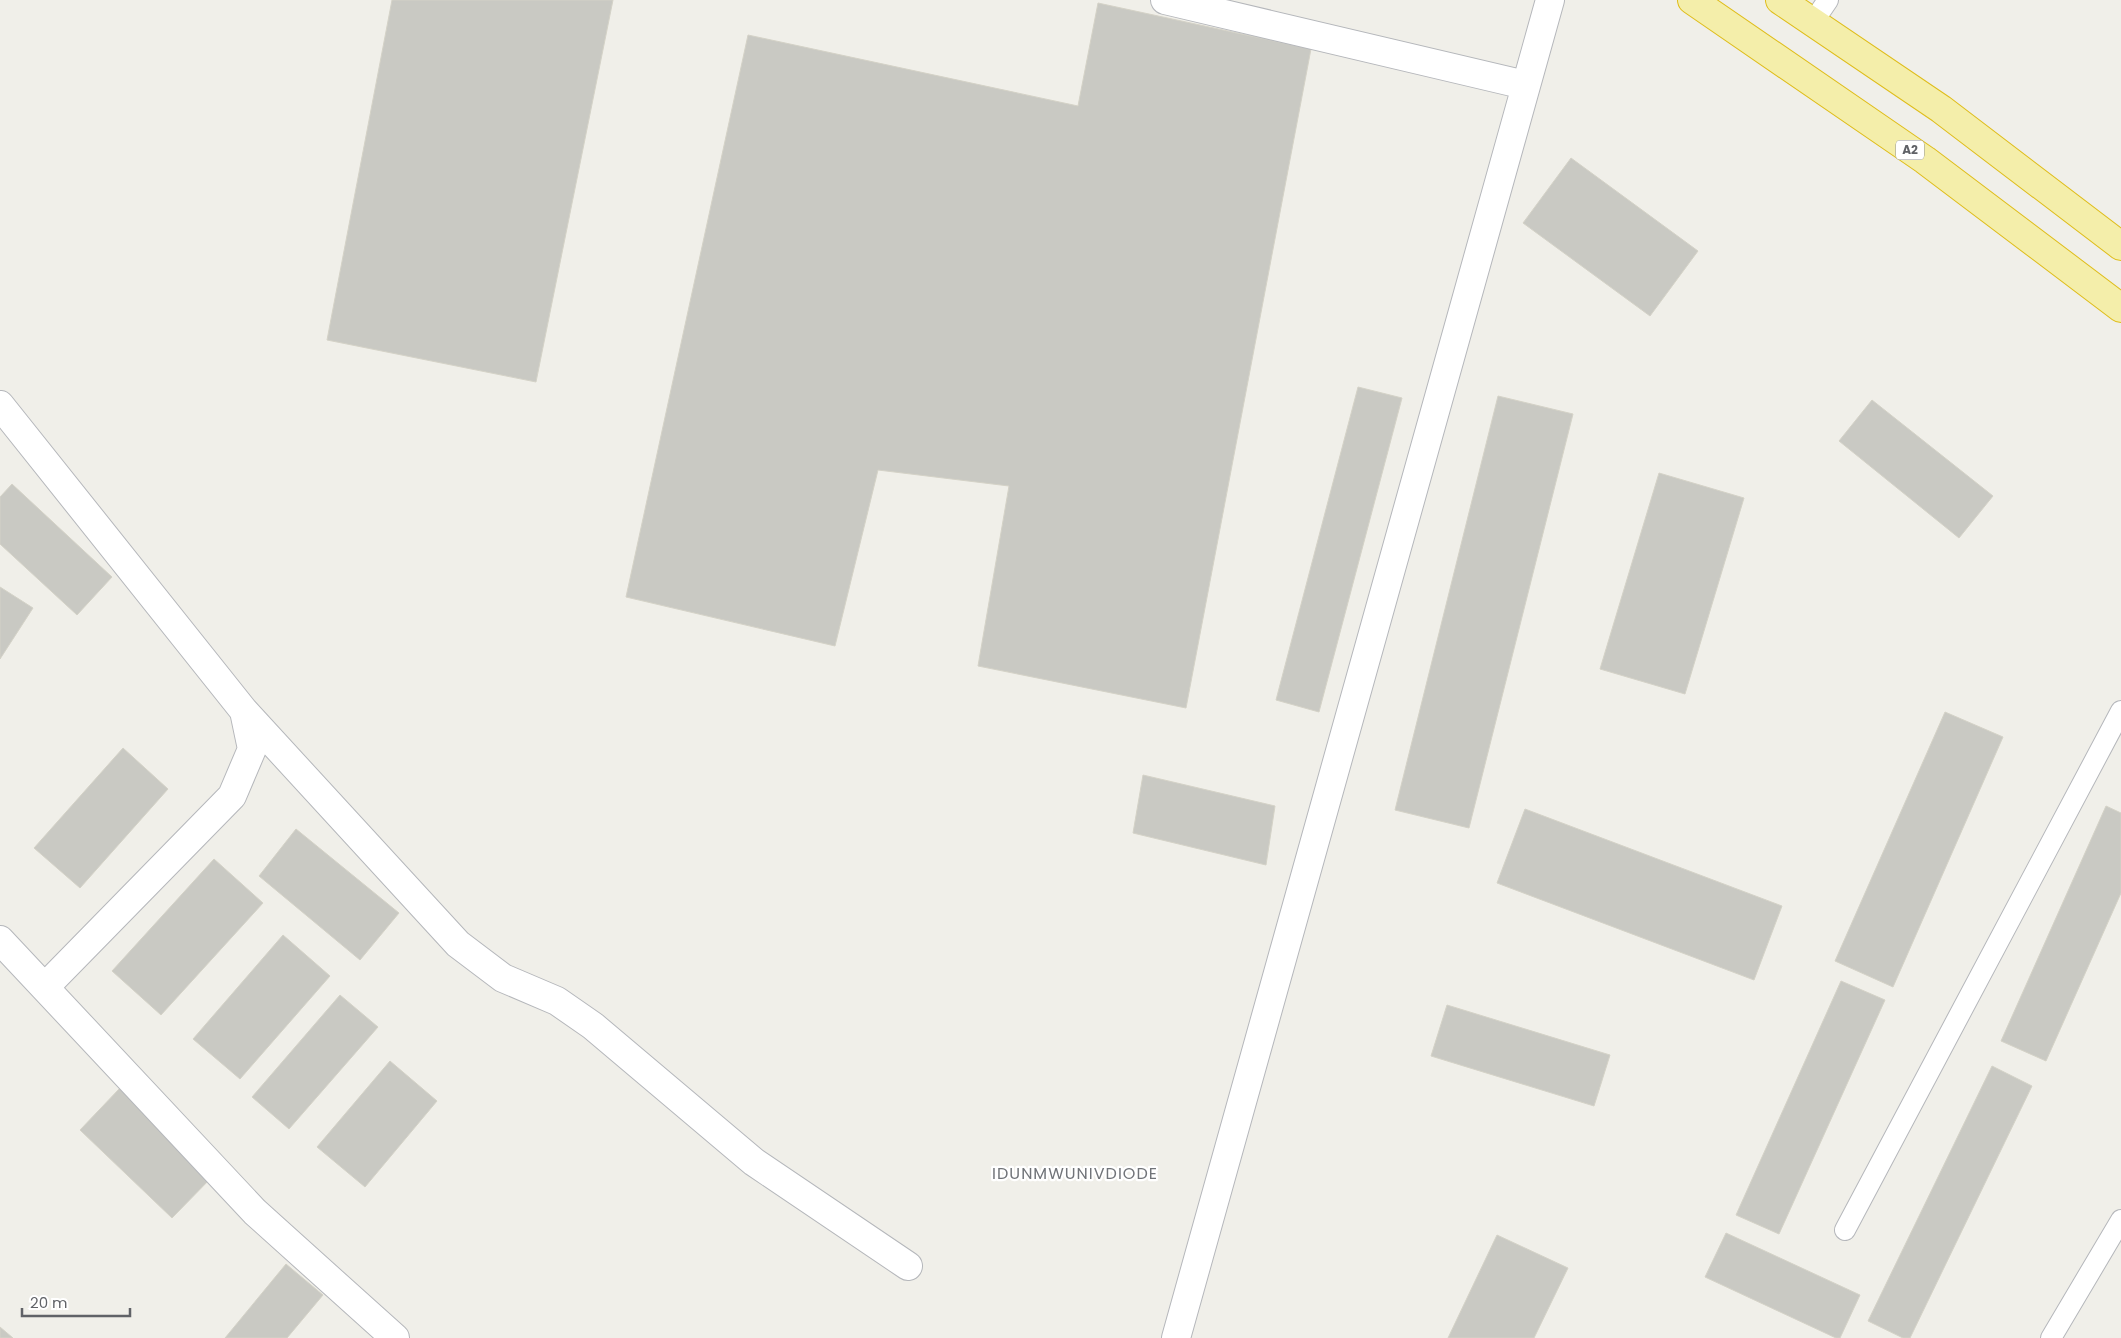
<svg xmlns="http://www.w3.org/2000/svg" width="2121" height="1338" viewBox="0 0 2121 1338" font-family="Poppins,sans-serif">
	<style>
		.building { fill: #c9c9c3; stroke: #d4d2c7 }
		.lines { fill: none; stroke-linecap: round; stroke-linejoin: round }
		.service-casing { stroke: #b5b7bb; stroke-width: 22 }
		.minor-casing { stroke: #b5b7bb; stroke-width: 30 }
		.trunk-casing { stroke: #dfbd1a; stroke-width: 30 }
		.service { stroke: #fff; stroke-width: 20 }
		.minor { stroke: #fff; stroke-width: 28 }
		.trunk { stroke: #f4eeaa; stroke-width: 28 }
		.labels { text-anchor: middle; stroke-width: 4.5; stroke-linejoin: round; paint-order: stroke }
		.shield { fill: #fff; stroke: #909195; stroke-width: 1 }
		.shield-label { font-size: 12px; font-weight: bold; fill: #606267 }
		.quarter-label { font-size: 16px; letter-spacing: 1px; fill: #717479; stroke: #fff }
	</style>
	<rect width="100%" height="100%" fill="#f0efe9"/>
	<path class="building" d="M 392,0 L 613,0 L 536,382 L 327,340 Z
		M 1098,3 L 1311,49 L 1186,708 L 978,666 L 1009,486 L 878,470 L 835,646 L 626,597 L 748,35 L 1078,106 Z
		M 1571,158 L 1698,251 L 1650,316 L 1523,223 Z
		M 1358,387 L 1402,398 L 1319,712 L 1276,700 Z
		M 1498,396 L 1573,414 L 1469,828 L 1395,810 Z
		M 1872,400 L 1993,496 L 1959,538 L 1839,441 Z
		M 1659,473 L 1744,498 L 1685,694 L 1600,669 Z
		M 12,484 L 112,577 L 77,615 L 0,544 L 0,497 Z
		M 0,587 L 33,608 L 0,659 Z
		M 1945,712 L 2003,737 L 1893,987 L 1835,961 Z
		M 123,748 L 168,789 L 80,888 L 34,848 Z
		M 1143,775 L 1275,806 L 1266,865 L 1133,833 Z
		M 2106,806 L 2121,813 L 2121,893 L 2046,1061 L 2001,1041 Z
		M 1525,809 L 1782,906 L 1754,980 L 1497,883 Z
		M 296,829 L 399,913 L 360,960 L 259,876 Z
		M 214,859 L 263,903 L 161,1015 L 112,971 Z
		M 283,935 L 330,976 L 240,1079 L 193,1039 Z
		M 1841,981 L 1885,1000 L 1779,1234 L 1736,1215 Z
		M 340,995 L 378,1027 L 289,1129 L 252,1097 Z
		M 1447,1005 L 1610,1055 L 1594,1106 L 1431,1056 Z
		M 390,1061 L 437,1101 L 365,1187 L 317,1147 Z
		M 1992,1066 L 2032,1086 L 1910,1338 L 1903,1338 L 1868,1321 Z
		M 120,1088 L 213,1176 L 172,1218 L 80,1130 Z
		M 1726,1233 L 1860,1295 L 1840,1338 L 1836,1338 L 1705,1277 Z
		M 1497,1235 L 1568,1268 L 1534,1338 L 1448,1338 Z
		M 286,1264 L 323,1295 L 287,1338 L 225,1338 Z
		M 0,1327 L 13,1338 L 0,1338 Z"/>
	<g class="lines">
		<defs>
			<path id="service" d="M 1813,22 L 1828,0
				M 1845,1230 L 2121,711
				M 2051,1338 L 2121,1220"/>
			<path id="minor" d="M 1165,0 L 1525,85
				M 0,405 L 244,711 L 252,749 L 232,796 L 45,987
				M 244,711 L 458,944 L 503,978 L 557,1001 L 593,1026 L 754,1162 L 908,1266
				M 0,940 L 255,1212 L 395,1338
				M 1176,1338 L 1550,0"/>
			<path id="trunk" d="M 1692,0 L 1925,160 L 2121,308
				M 1780,0 L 1941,109 L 2121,246"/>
		</defs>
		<use href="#service" class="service-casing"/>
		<use href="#minor" class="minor-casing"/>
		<use href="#trunk" class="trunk-casing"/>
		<use href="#service" class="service"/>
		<use href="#minor" class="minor"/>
		<use href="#trunk" class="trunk"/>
	</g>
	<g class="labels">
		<rect class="shield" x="1896" y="140.5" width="28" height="19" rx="4"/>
		<g class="shield-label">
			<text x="1910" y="154">A2</text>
		</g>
		<g class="quarter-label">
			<text x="1075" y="1179">IDUNMWUNIVDIODE</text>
		</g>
	</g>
	<path d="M22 1308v8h108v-8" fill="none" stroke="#606267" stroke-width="2.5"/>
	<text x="30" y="1308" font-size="15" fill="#606267" stroke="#ffffff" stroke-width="4" paint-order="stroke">20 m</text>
</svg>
